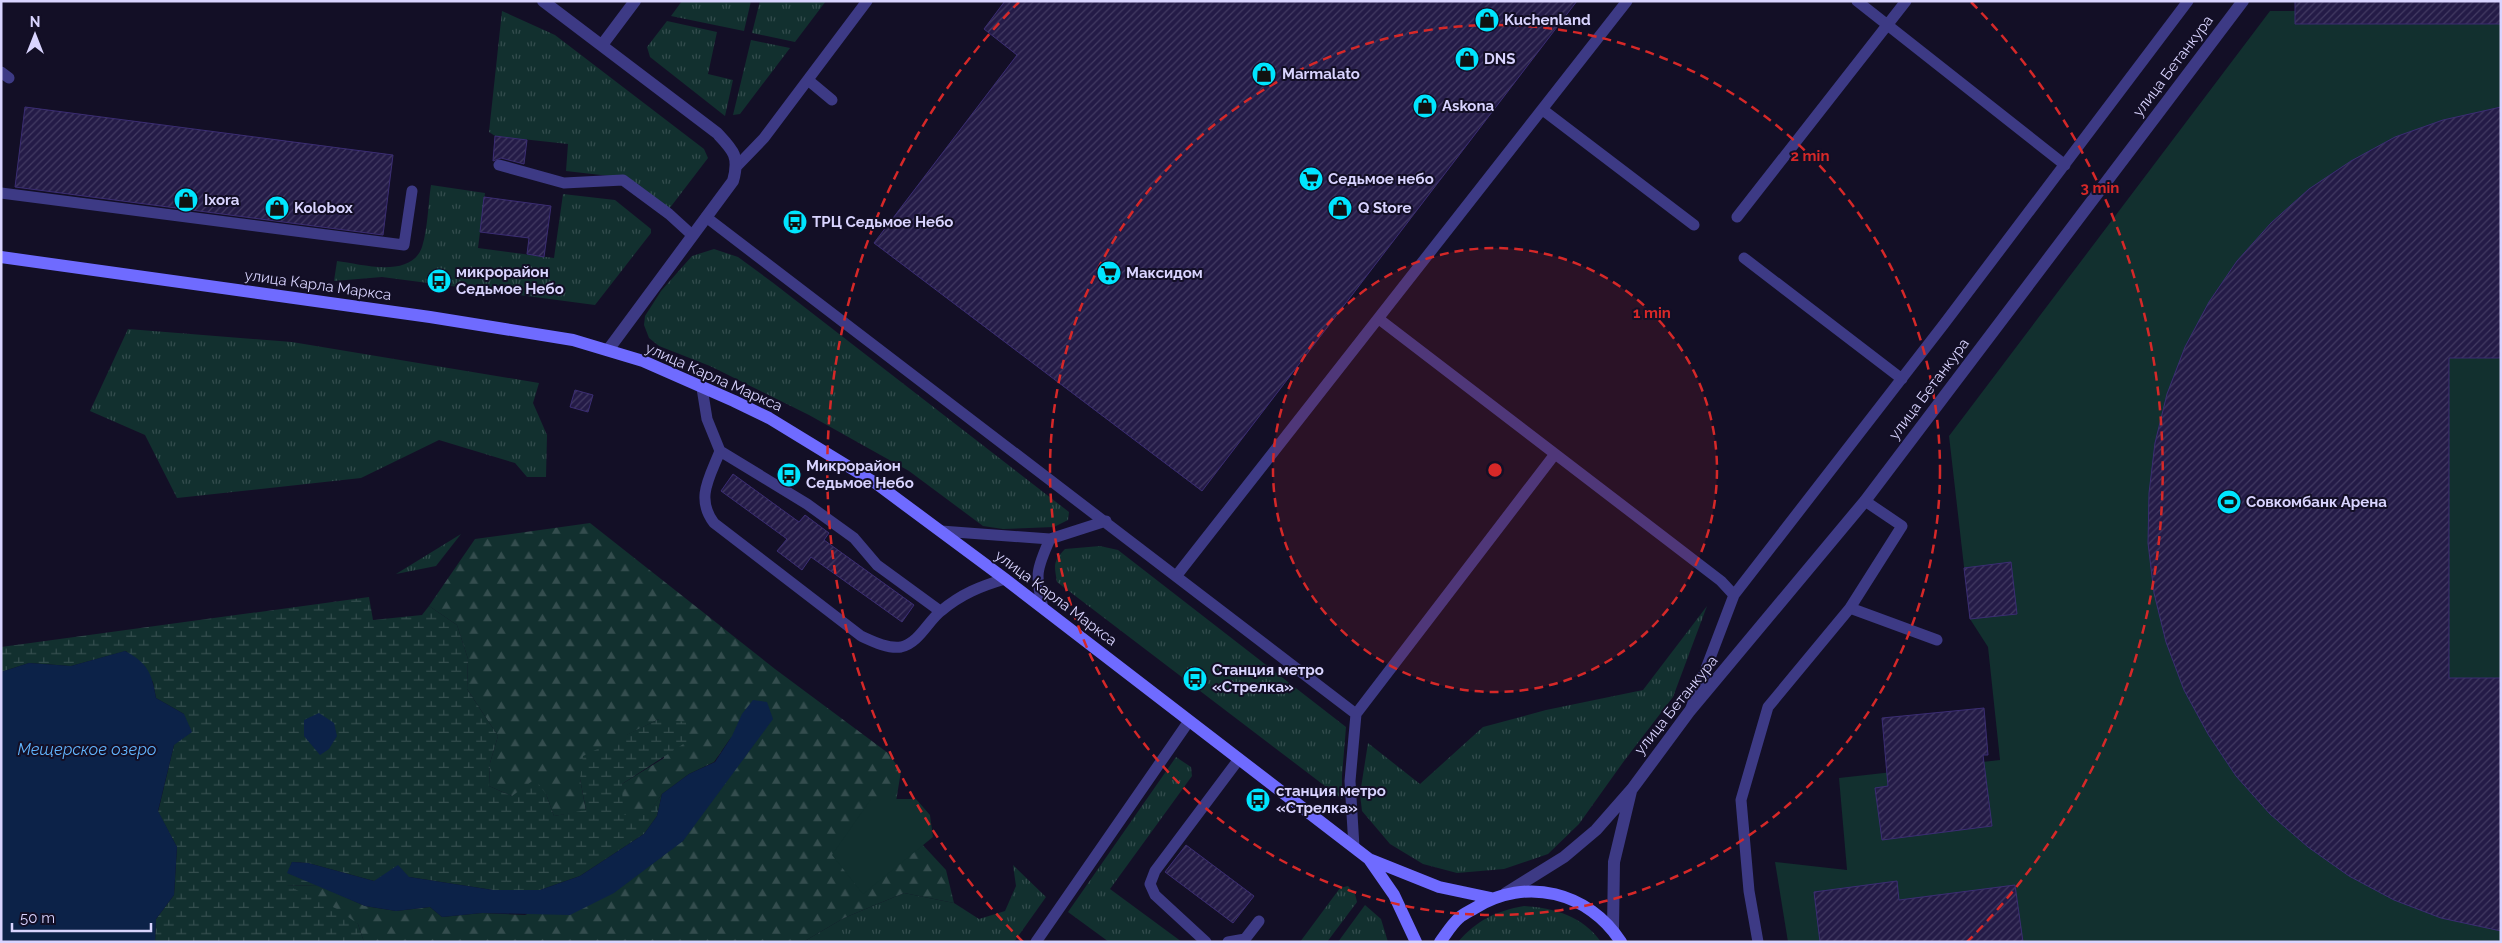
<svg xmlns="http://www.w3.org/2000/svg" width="2502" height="943" viewBox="0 0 2502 943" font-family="Raleway,sans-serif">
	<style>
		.grass { fill: url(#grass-tufts) }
		.forest { fill: url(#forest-firs) }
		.wetland { fill: url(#wetland-marsh) }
		.green { fill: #12302f }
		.water { fill: #0c2248 }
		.building { fill: url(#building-hatch); stroke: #3b2d73 }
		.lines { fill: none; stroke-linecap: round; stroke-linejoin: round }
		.service { stroke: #3d3a85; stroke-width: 11 }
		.minor { stroke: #3d3a85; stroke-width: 12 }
		.secondary { stroke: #6f6bff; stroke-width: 12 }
		.ring { fill: none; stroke: #d62828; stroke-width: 2.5; stroke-dasharray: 9 6 }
		.labels { text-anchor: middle; stroke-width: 4; stroke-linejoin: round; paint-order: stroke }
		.poi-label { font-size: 15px; font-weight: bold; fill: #d9d4ff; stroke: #130f26; text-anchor: start }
		.street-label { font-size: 15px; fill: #d9d4ff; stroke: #130f26 }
		.water-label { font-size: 16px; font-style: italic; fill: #62b6ff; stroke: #130f26 }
		.centre { fill: #d62828; stroke: #130f26; stroke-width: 2.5 }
		.ring-label { font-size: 15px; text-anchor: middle; font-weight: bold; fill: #d62828; stroke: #130f26; stroke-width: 4; stroke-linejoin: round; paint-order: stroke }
	</style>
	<defs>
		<pattern id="grass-tufts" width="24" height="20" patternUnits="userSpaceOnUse" patternTransform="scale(1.25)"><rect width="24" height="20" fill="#12302f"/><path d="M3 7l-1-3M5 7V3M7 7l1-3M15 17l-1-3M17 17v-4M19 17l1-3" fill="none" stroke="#344d4e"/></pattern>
		<pattern id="forest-firs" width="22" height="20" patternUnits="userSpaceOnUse" patternTransform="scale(1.25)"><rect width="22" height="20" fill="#12302f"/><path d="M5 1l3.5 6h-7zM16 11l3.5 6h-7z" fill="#344d4e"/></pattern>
		<pattern id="wetland-marsh" width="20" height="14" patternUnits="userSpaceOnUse" patternTransform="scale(1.25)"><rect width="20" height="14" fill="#12302f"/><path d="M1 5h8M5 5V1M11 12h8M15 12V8" fill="none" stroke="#344d4e"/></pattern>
		<pattern id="building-hatch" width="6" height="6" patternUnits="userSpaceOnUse" patternTransform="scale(1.25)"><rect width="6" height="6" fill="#241b47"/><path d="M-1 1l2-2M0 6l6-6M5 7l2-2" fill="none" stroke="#433b63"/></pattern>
	</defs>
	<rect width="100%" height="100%" fill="#130f26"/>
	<path class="grass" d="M 682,1 L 751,1 L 744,31 L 671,16 Z
		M 760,1 L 826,1 L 795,42 L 752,33 Z
		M 502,11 L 555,35 L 704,149 L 708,158 L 669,209 L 627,178 L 566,171 L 568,144 L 495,136 L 489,132 Z
		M 667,21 L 717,32 L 708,74 L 733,80 L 725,116 L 650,57 L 647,47 Z
		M 751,40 L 790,48 L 740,114 L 733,115 Z
		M 431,185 L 485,193 L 478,248 L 554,258 L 563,194 L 615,200 L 651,229 L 651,233 L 595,305 L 382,277 L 334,281 L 337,261 C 361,264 411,279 422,247 C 428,228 428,204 431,185 Z
		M 714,249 L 738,257 L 772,282 L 1069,512 L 1068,520 L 1054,527 L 1003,529 L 983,526 L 909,471 L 809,415 L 710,366 L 659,346 L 649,338 L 644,325 L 645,316 L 661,291 L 692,256 Z
		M 128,329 L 292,342 L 539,383 L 533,403 L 547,435 L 546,477 L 527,477 L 515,463 L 439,440 L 361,478 L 177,498 L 145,435 L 90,411 Z
		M 461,534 L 436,566 L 396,574 Z
		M 1100,546 L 1118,550 L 1346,727 L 1342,776 L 1342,799 L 1057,582 C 1054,565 1053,561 1065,549 Z
		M 1707,606 L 1673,697 L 1624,761 L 1579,824 L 1548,854 L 1504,869 L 1457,873 L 1423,864 L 1390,844 L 1362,811 L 1360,794 L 1368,743 L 1420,784 L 1483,727 L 1546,710 L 1643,690 Z
		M 1176,757 L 1191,767 L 1192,776 L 1110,889 L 1182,942 L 1109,942 L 1068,912 Z
		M 1013,865 L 1046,897 L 1014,942 L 803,942 L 844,918 L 904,893 L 954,903 L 979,919 L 1005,911 L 1016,886 Z
		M 1348,886 L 1355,894 L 1357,902 L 1327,942 L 1300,942 L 1340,888 Z
		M 1365,905 L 1381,919 L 1388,942 L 1338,942 Z
		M 1524,906 C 1554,908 1583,916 1601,942 L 1458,942 C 1477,920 1496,911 1524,906 Z"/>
	<path class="forest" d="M 590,523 L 775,669 L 888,753 L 901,771 L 894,814 L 946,870 L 954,903 L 904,893 L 844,918 L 803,942 L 364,942 L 358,924 L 284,885 L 320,886 L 365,906 L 396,911 L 430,907 L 442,917 L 482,913 L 525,915 L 683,841 L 742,714 L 732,736 L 714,762 L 689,774 L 662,794 L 647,816 L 622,815 L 622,784 L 664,758 L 659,719 L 627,735 L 580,779 L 586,811 L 554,816 L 546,794 L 512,796 L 489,786 L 490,763 L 498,736 L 467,689 L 468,659 L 457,625 L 429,606 L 475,539 Z"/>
	<path class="wetland" d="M 369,597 L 373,620 L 422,615 L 429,606 L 457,625 L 468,659 L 467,689 L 498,736 L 490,763 L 489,786 L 512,796 L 535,779 L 546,794 L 554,816 L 586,810 L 580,779 L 583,756 L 659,719 L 686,722 L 688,741 L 622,784 L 623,815 L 647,815 L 662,794 L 657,816 L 644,834 L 580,876 L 540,890 L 493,890 L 409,877 L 374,881 L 308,863 L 292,862 L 288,873 L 320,886 L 286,885 L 337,909 L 358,924 L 364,942 L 155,942 L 156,919 L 174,895 L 177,847 L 158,812 L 174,745 L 184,714 L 156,698 L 153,682 L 126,651 L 71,666 L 29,663 L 1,672 L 1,647 Z"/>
	<path class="green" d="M 2295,1 L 2501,1 L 2501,942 L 1788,942 L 1775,862 L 1847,870 L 1839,778 L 2000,760 L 1988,647 L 1970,619 L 1949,436 L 2270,11 L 2295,11 Z
		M 871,799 L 916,799 L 930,815 L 933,837 L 863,894 L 832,855 Z"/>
	<path class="water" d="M 125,651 C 148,663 152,674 156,698 L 184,714 L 192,732 L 174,745 L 158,811 L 177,847 L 174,895 L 156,919 L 155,942 L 1,942 L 1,672 L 29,663 L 71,666 Z
		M 753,700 L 767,702 L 773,719 L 683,841 L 614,893 L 570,915 L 482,913 L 442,917 L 430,907 L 396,911 L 365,906 L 287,873 L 292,862 L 308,863 L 374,881 L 398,865 L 409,877 L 493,890 L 540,890 L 580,876 L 644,834 L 657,816 L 662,794 L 689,774 L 715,762 L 732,736 L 742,714 Z
		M 319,713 L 334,723 L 337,736 L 329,749 L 320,755 L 304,736 L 304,720 Z"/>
	<path class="building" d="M 1005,1 L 1577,1 L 1202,491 L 874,243 L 1017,55 L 984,29 Z
		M 2295,1 L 2501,1 L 2501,24 L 2295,24 Z
		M 25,107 L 393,155 L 383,235 L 15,187 Z
		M 2501,107 L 2501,358 L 2449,358 L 2449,678 L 2501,678 L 2501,931 L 2441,918 L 2394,900 L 2349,876 L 2308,847 L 2270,814 L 2236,776 L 2208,734 L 2184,690 L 2166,642 L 2154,593 L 2148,543 L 2149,493 L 2155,443 L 2167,394 L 2185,347 L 2209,302 L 2237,261 L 2271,223 L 2309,189 L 2351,161 L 2395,137 L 2443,120 Z
		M 495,136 L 527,140 L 524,164 L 501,158 L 493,161 Z
		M 484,197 L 551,206 L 544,257 L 527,254 L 529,238 L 480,232 Z
		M 575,390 L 593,395 L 588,412 L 570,407 Z
		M 733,474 L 799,522 L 805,515 L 829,533 L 824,540 L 914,605 L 902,622 L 811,557 L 802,570 L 777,551 L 787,539 L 721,491 Z
		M 2011,562 L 2017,614 L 1970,619 L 1964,568 Z
		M 1984,708 L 1988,755 L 1983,755 L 1992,826 L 1882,840 L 1875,788 L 1888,786 L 1882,718 Z
		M 1186,845 L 1254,896 L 1233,923 L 1165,872 Z
		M 1897,881 L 1899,900 L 2015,885 L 2023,942 L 1820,942 L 1814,892 Z"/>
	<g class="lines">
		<path class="service" d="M 1857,1 L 2065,165
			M 1,72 L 9,78
			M 808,80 L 832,100
			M 1543,110 L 1694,225
			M 499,165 L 564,183 L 623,180 L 669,214 L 692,235
			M 738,165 L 764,138 L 867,1
			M 1,193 L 404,245 L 412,191
			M 706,217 L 1356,714
			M 1737,217 L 1906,1
			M 1744,258 L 1902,379
			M 1379,319 L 1721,581 L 1734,595
			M 702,388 L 707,419 L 720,451 C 710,477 695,498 714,523 L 861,636 C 872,641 888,649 901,647 C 919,643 928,621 941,611 C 961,594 981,586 1005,579
			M 720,451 L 807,504 L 854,538 L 877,565 L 940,611
			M 941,531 L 1050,539 L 1106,521
			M 1177,575 L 1627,1
			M 1043,608 C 1035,575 1036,570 1050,539
			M 1850,608 L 1902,526 L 1865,501
			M 1691,708 L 1734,595 L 1944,324 L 2188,1
			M 1354,847 L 1350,781 L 1356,714 L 1555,454
			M 1036,942 L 1189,721
			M 1206,942 L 1155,895 L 1150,884 L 1155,871 L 1239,759
			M 1228,942 L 1245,939 L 1259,921
			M 1758,942 L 1749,891 L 1741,800 L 1768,707 L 1850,608 L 1937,640"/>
		<path class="minor" d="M 543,1 L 717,133 C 733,150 740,156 733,181 L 608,350
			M 602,45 L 635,1
			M 1506,893 L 1564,857 L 1596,830 L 1632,789 L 1689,712 L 1865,501 L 2243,1
			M 1613,929 L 1614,862 L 1631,791"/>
		<path class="secondary" d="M 1,257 L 430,317 L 573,340 L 643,361 L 734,401 L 769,418 L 877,484 L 1005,579 L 1369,859 L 1439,887 L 1491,898
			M 1369,859 L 1394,895 L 1416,942
			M 1440,942 C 1446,934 1452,924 1459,918 C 1463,914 1470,911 1475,908 C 1526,876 1589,892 1621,942"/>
	</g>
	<circle cx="1495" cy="470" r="222" fill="#d62828" fill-opacity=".12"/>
	<g class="ring">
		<circle cx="1495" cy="470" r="222"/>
		<circle cx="1495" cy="470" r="445"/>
		<path d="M1023 942A667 667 0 0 1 1019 2M1971 2A667 667 0 0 1 1967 942"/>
	</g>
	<defs>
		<symbol id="shop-disc" viewBox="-11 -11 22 22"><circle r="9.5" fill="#00e5ff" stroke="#130f26"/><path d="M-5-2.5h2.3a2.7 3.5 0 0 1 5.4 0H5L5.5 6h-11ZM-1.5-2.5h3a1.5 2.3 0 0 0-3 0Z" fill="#111"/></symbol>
		<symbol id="supermarket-disc" viewBox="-11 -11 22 22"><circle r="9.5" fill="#00e5ff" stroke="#130f26"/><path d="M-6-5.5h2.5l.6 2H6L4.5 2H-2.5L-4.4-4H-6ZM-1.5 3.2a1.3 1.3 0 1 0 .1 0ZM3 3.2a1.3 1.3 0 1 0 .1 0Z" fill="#111"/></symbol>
		<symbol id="bus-disc" viewBox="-11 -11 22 22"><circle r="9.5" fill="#00e5ff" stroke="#130f26"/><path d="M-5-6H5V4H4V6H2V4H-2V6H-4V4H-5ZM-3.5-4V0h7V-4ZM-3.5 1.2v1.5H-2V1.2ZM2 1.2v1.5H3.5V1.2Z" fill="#111"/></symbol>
		<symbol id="stadium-disc" viewBox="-11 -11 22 22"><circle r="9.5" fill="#00e5ff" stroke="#130f26"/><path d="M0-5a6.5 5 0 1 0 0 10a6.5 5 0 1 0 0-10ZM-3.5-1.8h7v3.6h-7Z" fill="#111"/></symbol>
	</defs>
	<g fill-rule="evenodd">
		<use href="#shop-disc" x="1473" y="6" width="28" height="28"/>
		<use href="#shop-disc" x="1453" y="45" width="28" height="28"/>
		<use href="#shop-disc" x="1250" y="60" width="28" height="28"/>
		<use href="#shop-disc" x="1411" y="92" width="28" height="28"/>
		<use href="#supermarket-disc" x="1297" y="165" width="28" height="28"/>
		<use href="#shop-disc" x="172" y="186" width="28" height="28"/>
		<use href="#shop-disc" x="263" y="194" width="28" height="28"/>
		<use href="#shop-disc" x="1326" y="194" width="28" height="28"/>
		<use href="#bus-disc" x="781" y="208" width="28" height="28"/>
		<use href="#supermarket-disc" x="1095" y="259" width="28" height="28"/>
		<use href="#bus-disc" x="425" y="267" width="28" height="28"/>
		<use href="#bus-disc" x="775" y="461" width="28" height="28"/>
		<use href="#stadium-disc" x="2215" y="488" width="28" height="28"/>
		<use href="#bus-disc" x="1181" y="665" width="28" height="28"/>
		<use href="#bus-disc" x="1244" y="786" width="28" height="28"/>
	</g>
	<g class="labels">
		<g class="poi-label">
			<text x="1504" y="25">Kuchenland</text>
			<text x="1484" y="64">DNS</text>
			<text x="1282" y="79">Marmalato</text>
			<text x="1442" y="111">Askona</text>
			<text x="1328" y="184">Седьмое небо</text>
			<text x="204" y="205">Ixora</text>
			<text x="294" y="213">Kolobox</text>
			<text x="1358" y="213">Q Store</text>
			<text x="812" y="227">ТРЦ Седьмое Небо</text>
			<text x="456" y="277">микрорайон<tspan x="456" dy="17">Седьмое Небо</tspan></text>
			<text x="1126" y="278">Максидом</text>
			<text x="806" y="471">Микрорайон<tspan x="806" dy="17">Седьмое Небо</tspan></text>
			<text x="2246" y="507">Совкомбанк Арена</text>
			<text x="1212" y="675">Станция метро<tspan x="1212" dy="17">«Стрелка»</tspan></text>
			<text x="1276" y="796">станция метро<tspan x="1276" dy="17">«Стрелка»</tspan></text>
		</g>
		<g class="street-label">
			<text transform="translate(2173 66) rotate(-53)" y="5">улица Бетанкура</text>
			<text transform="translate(318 285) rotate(8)" y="5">улица Карла Маркса</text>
			<text transform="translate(714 377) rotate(24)" y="5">улица Карла Маркса</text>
			<text transform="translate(1929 389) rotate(-53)" y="5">улица Бетанкура</text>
			<text transform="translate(1056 598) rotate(37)" y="5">улица Карла Маркса</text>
			<text transform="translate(1676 705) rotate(-51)" y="5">улица Бетанкура</text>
		</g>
		<g class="water-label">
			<text x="87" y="755">Мещерское озеро</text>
		</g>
	</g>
	<circle cx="1495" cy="470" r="8" class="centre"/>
	<g class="ring-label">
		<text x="1810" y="161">2 min</text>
		<text x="2100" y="193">3 min</text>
		<text x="1652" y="318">1 min</text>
	</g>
	<rect width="2502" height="943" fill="none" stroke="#d9d4ff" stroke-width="5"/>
	<g transform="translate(35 35)" stroke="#130f26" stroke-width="4" paint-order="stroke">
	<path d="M0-4L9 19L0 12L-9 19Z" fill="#d9d4ff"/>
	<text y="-8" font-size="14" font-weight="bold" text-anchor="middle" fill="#d9d4ff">N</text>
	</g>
	<path d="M12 923v8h139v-8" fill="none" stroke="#d9d4ff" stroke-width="2.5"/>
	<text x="20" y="923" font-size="15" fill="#d9d4ff" stroke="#130f26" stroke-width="4" paint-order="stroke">50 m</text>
</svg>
